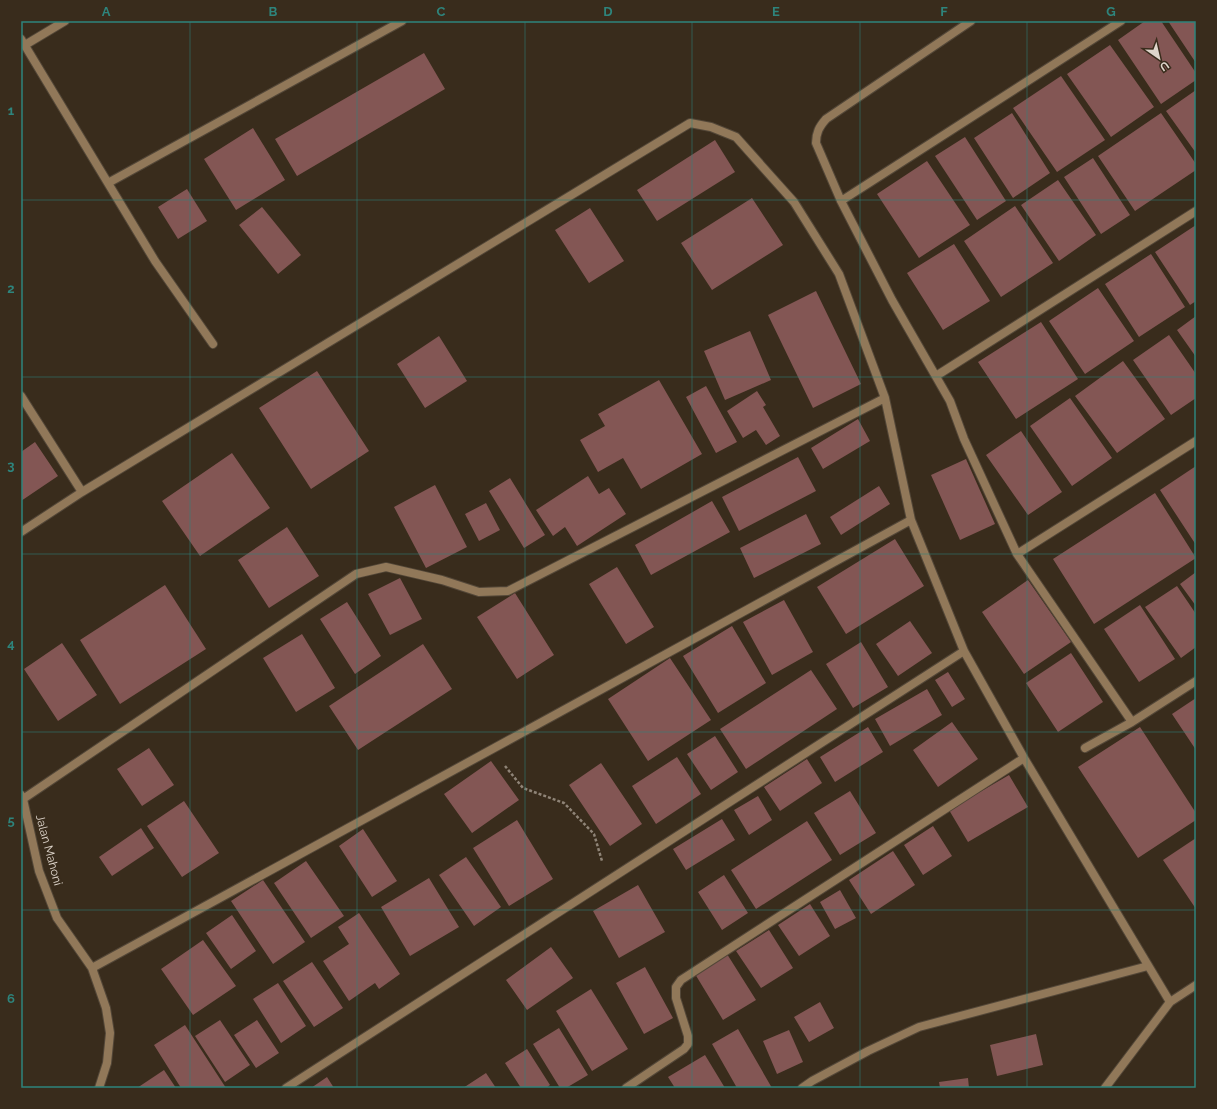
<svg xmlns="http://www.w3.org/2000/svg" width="1217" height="1109" viewBox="0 0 1217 1109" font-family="Raleway,sans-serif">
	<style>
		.building { fill: #835654 }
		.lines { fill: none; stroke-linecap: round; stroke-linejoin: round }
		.street-casing { stroke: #534738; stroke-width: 10 }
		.path { stroke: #8f8477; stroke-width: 2.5; stroke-dasharray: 3 2; stroke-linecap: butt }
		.street { stroke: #917859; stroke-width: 8 }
		.grid { fill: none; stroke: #2e847c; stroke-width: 1; stroke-opacity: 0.55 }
		.labels { text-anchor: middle; stroke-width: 4; stroke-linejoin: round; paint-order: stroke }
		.street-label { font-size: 12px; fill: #ded5cb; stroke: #392c1c }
		.neatline { fill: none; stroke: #2e847c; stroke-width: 1.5 }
		.grid-label { font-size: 13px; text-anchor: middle; font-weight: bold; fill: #2e847c }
	</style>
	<rect width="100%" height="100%" fill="#392c1c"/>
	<path class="building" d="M 1145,21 L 1161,21 L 1196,73 L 1196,80 L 1161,104 L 1118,40 Z
		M 1168,21 L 1196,21 L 1196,63 Z
		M 1110,45 L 1154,107 L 1111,137 L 1067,74 Z
		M 424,53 L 445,89 L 297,176 L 275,139 Z
		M 1061,76 L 1105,140 L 1057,172 L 1013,108 Z
		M 1196,90 L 1196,153 L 1166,111 Z
		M 1012,113 L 1050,173 L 1013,198 L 974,138 Z
		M 1161,113 L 1196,164 L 1196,170 L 1135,211 L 1098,156 Z
		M 253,128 L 285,180 L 236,210 L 204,159 Z
		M 965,137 L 1006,201 L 977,220 L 935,156 Z
		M 715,140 L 735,172 L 657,221 L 637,190 Z
		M 1093,158 L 1130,215 L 1101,234 L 1064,177 Z
		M 927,161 L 970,225 L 919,258 L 877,194 Z
		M 1058,180 L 1096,235 L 1059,261 L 1021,205 Z
		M 187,189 L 207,221 L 178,239 L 158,207 Z
		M 752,198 L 783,245 L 712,290 L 681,243 Z
		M 1015,206 L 1053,263 L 1001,297 L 964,241 Z
		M 262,207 L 301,255 L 278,274 L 239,225 Z
		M 590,208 L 624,261 L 589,283 L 555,230 Z
		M 1196,225 L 1196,301 L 1190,305 L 1155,252 Z
		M 954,244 L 990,301 L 943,330 L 907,273 Z
		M 1151,254 L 1185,307 L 1139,337 L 1105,284 Z
		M 1098,288 L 1134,341 L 1085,374 L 1049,321 Z
		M 816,291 L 861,384 L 813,408 L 768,315 Z
		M 1196,316 L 1196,357 L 1177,330 Z
		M 1041,322 L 1078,379 L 1016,419 L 978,362 Z
		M 750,331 L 771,380 L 725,400 L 704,351 Z
		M 1169,335 L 1196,374 L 1196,398 L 1171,415 L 1133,360 Z
		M 439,336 L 467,381 L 425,408 L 397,364 Z
		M 1123,361 L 1165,419 L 1117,453 L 1075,396 Z
		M 317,371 L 369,451 L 311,489 L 259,408 Z
		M 659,380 L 702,454 L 641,489 L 623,458 L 598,472 L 580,440 L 605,426 L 598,414 Z
		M 706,386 L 737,442 L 716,453 L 686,397 Z
		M 757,391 L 766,405 L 763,407 L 780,436 L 766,445 L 756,430 L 743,438 L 727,411 Z
		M 1070,398 L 1112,458 L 1072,486 L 1030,426 Z
		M 858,419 L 870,441 L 823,469 L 811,448 Z
		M 1021,431 L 1062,492 L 1028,515 L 986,455 Z
		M 35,442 L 58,476 L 21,501 L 21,452 Z
		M 232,453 L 270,508 L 200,556 L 162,501 Z
		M 798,457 L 816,491 L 739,531 L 722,497 Z
		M 966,459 L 995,524 L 960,540 L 931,475 Z
		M 1196,466 L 1196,545 L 1160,490 Z
		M 588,476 L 599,494 L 609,488 L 626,514 L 577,546 L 565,527 L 553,536 L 536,510 Z
		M 510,478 L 545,535 L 524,548 L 489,491 Z
		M 435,485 L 467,547 L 426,568 L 394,507 Z
		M 879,486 L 890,504 L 841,535 L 830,517 Z
		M 1155,493 L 1196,558 L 1094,624 L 1053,559 Z
		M 712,501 L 730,532 L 651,575 L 635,545 Z
		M 486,503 L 500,530 L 479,541 L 465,514 Z
		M 806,514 L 821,544 L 754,578 L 740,548 Z
		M 287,527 L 319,576 L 269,608 L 238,560 Z
		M 895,539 L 924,586 L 846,634 L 817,587 Z
		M 617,567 L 654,627 L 626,644 L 589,584 Z
		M 1196,572 L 1196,606 L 1180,584 Z
		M 400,578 L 422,619 L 390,635 L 368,594 Z
		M 1028,580 L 1071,642 L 1024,674 L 982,612 Z
		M 165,585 L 206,649 L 120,704 L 80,640 Z
		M 1177,586 L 1196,614 L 1196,647 L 1181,658 L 1145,607 Z
		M 515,593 L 554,655 L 517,679 L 477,617 Z
		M 784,600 L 813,652 L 772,675 L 743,622 Z
		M 347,602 L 381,656 L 355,674 L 320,619 Z
		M 1140,605 L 1175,659 L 1139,682 L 1104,629 Z
		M 910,621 L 932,653 L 898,676 L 876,644 Z
		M 732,626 L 766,683 L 718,713 L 683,656 Z
		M 302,634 L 335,688 L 296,712 L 263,658 Z
		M 861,642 L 888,687 L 853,708 L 826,664 Z
		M 62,643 L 97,695 L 58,721 L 24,669 Z
		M 423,644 L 452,689 L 358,750 L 329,706 Z
		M 1071,653 L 1103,702 L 1058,732 L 1026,683 Z
		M 670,658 L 711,720 L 648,761 L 608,699 Z
		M 811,670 L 837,709 L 746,769 L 720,729 Z
		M 948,672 L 965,699 L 952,707 L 935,680 Z
		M 927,689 L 942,715 L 890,746 L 875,719 Z
		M 1196,698 L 1196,750 L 1172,714 Z
		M 952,722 L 978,759 L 938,787 L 913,750 Z
		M 868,727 L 883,752 L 835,782 L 820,757 Z
		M 1140,727 L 1196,813 L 1196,820 L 1138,858 L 1078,767 Z
		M 715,736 L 738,772 L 711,790 L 687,754 Z
		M 149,748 L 174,785 L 142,806 L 117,769 Z
		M 677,757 L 701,794 L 656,824 L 632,786 Z
		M 807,759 L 822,783 L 780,811 L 764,787 Z
		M 491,761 L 519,800 L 472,833 L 444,794 Z
		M 601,763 L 642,824 L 610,846 L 569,785 Z
		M 1009,775 L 1028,807 L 968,842 L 949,810 Z
		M 850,791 L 876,833 L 840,855 L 814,813 Z
		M 758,796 L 772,820 L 749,835 L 734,810 Z
		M 184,801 L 219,853 L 182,877 L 147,826 Z
		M 722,819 L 735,840 L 686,870 L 673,849 Z
		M 517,820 L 553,879 L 509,906 L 473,848 Z
		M 807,821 L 832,860 L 756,909 L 731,870 Z
		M 933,826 L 952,856 L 923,875 L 904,845 Z
		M 141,828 L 154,848 L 112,876 L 99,857 Z
		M 363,829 L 397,881 L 372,897 L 339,846 Z
		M 1196,838 L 1196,909 L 1163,860 Z
		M 893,851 L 915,885 L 871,914 L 849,880 Z
		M 466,857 L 501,907 L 474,926 L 439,875 Z
		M 306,861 L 344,916 L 311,938 L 274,883 Z
		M 724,875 L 748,913 L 722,930 L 698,892 Z
		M 429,878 L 459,927 L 410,956 L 381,907 Z
		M 263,880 L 305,942 L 273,964 L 231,901 Z
		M 638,885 L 665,932 L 619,958 L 593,911 Z
		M 840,890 L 856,918 L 835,929 L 820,902 Z
		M 810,904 L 830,936 L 799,956 L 778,925 Z
		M 359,913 L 400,974 L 379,989 L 375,983 L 349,1001 L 323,961 L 349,944 L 338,927 Z
		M 232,915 L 256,951 L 231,969 L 206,933 Z
		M 769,930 L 793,968 L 761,988 L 736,951 Z
		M 203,940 L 236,986 L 193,1015 L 161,969 Z
		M 551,947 L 573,978 L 527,1010 L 506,980 Z
		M 727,954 L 756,1000 L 723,1020 L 695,974 Z
		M 312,962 L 343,1008 L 314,1027 L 283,981 Z
		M 645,967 L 673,1018 L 644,1034 L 616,983 Z
		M 278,983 L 306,1026 L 281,1043 L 253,999 Z
		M 591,989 L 628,1049 L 592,1071 L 556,1011 Z
		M 820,1002 L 834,1028 L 809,1042 L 794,1017 Z
		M 220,1020 L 250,1065 L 225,1082 L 195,1036 Z
		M 257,1020 L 279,1053 L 256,1068 L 234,1035 Z
		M 185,1025 L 226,1088 L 181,1088 L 154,1045 Z
		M 559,1028 L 588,1075 L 566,1088 L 560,1088 L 533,1044 Z
		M 738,1029 L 772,1088 L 737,1088 L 712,1044 Z
		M 789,1030 L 803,1062 L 777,1074 L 763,1041 Z
		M 1036,1034 L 1043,1065 L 997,1076 L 990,1045 Z
		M 527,1049 L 550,1085 L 546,1088 L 521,1088 L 505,1063 Z
		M 705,1055 L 725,1088 L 675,1088 L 668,1077 Z
		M 164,1070 L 176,1088 L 137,1088 Z
		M 486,1073 L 496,1088 L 463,1088 Z
		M 327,1077 L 334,1088 L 311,1088 Z
		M 968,1078 L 969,1088 L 940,1088 L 939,1082 Z"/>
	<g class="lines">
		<defs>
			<path id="street" d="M 971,21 L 826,119 C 819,127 816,133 816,143 L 841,201 L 892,300 L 950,401 L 964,439 L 1017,554 L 1132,722
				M 21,39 L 155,261 L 213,344
				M 25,45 L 65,21
				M 108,183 L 402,21
				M 841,201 L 1121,21
				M 936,376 L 1196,211
				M 21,396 L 82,492
				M 21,532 L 82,492 L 690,123 L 711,127 L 736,137 L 794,202 L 839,274 L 885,398 L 911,520 L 964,651 L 1024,758 L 1170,1002
				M 1017,554 L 1196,441
				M 1085,748 L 1132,722 L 1196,681
				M 21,795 L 23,799 L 39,871 L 57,918 L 92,968 L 106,1008 L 110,1033 L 107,1063 L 99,1088
				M 23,799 L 356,574 L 386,567 L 442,580 L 479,592 L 508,591 L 885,398
				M 92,968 L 911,520
				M 286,1088 L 964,651
				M 626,1088 L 684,1049 L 688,1044 L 688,1036 L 676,998 L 676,987 L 681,980 L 1024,758
				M 802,1088 L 812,1081 L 868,1051 L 919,1027 L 1148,966
				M 1105,1088 L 1170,1002 L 1196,985"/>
		</defs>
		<use href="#street" class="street-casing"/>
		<path class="path" d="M 505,766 L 523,788 L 564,803 L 594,834 L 602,861"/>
		<use href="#street" class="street"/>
	</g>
	<path class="grid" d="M 190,21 L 190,1088M 357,21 L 357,1088M 525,21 L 525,1088M 692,21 L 692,1088M 860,21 L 860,1088M 1027,21 L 1027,1088M 21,200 L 1196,200M 21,377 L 1196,377M 21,554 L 1196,554M 21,732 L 1196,732M 21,910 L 1196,910"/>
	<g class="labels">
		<g class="street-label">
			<text transform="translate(49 850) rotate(75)" y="4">Jalan Mahoni</text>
		</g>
	</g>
	<rect width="1217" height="1109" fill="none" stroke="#392c1c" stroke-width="44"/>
	<g transform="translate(1159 58) rotate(146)" stroke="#392c1c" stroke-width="3" paint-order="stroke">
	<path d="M0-3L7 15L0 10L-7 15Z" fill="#ded5cb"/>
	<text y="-6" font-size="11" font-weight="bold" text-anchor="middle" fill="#ded5cb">U</text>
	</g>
	<rect x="22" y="22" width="1173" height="1065" class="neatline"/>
	<g class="grid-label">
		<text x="106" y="16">A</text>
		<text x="273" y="16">B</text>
		<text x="441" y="16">C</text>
		<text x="608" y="16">D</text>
		<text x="776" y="16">E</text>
		<text x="944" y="16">F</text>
		<text x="1111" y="16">G</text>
		<text x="11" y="115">1</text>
		<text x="11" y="293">2</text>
		<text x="11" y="470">3</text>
		<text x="11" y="648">4</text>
		<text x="11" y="825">5</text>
		<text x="11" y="1003">6</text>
	</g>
</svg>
